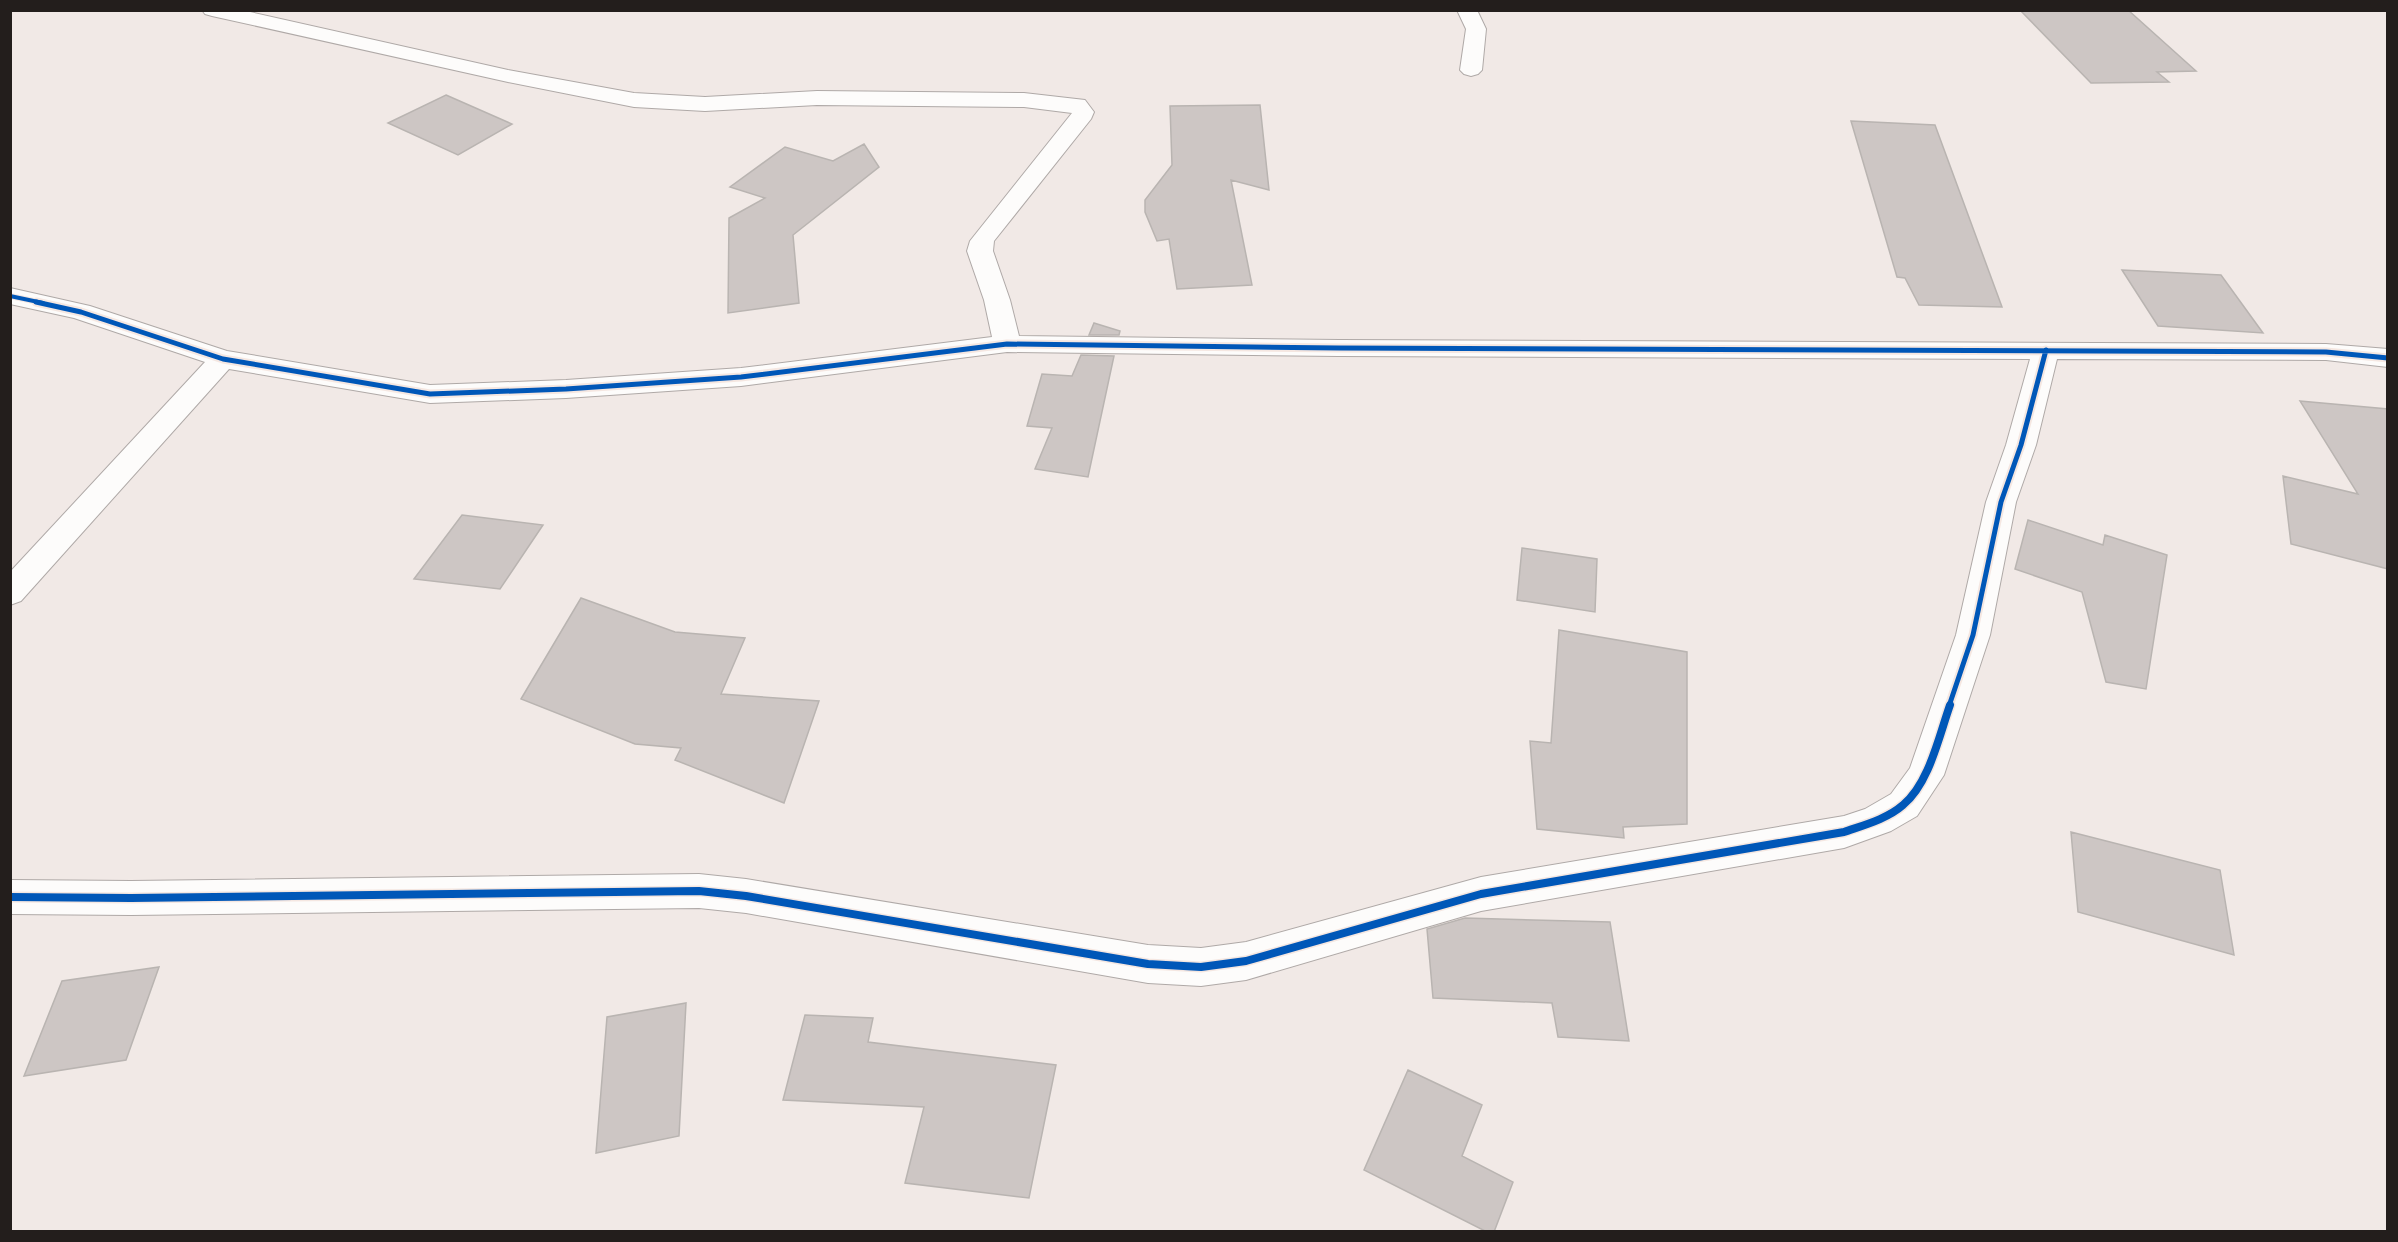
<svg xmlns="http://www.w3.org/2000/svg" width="2398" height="1242" viewBox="0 0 2398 1242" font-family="'Fira Sans Condensed',sans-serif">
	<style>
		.building { fill: #cdc6c4; stroke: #b9b4b1; stroke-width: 1.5 }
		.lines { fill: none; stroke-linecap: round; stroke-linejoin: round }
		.minor-casing { stroke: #afa9a7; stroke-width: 2 }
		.minor { fill: #fdfcfb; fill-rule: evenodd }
		.cycleway-far2-casing { stroke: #f5e7e1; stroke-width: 6 }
		.cycleway-far1-casing { stroke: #f5e7e1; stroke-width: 9 }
		.cycleway-casing { stroke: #f5e7e1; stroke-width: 11 }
		.cycleway-far2 { stroke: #0057b8; stroke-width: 4 }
		.cycleway-far1 { stroke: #0057b8; stroke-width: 5 }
		.cycleway { stroke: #0057b8; stroke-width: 8 }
	</style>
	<rect width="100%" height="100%" fill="#f1e9e6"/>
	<path class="building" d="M 2020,10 L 2128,10 L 2196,71 L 2157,72 L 2169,82 L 2091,83 Z
		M 446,95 L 512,124 L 458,155 L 388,123 Z
		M 1260,105 L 1269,190 L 1231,180 L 1252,285 L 1177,289 L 1169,239 L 1157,241 L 1145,212 L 1145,200 L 1172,165 L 1170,106 Z
		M 1851,121 L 1935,125 L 2002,307 L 1919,305 L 1905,278 L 1897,277 Z
		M 864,144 L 879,167 L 793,235 L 799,303 L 728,313 L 729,218 L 765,198 L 730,187 L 785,147 L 833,161 Z
		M 2122,270 L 2221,275 L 2263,333 L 2158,326 Z
		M 1094,323 L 1120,331 L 1119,335 L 1089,335 Z
		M 1081,355 L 1114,356 L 1088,477 L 1035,469 L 1052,428 L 1027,426 L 1042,374 L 1072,376 Z
		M 2300,401 L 2388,409 L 2388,569 L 2291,544 L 2283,476 L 2358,494 Z
		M 462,515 L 543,525 L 500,589 L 414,579 Z
		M 2028,520 L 2103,545 L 2105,535 L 2167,555 L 2146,689 L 2106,682 L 2082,592 L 2015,569 Z
		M 1522,548 L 1597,559 L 1595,612 L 1517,600 Z
		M 581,598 L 675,632 L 745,638 L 721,694 L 819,701 L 784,803 L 675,760 L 681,748 L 635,744 L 521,699 Z
		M 1559,630 L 1687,652 L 1687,824 L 1623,827 L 1624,838 L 1537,829 L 1530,741 L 1551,743 Z
		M 2071,832 L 2220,870 L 2234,955 L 2078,912 Z
		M 1465,918 L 1610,922 L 1629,1041 L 1558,1037 L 1552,1003 L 1433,998 L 1427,929 Z
		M 159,967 L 126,1060 L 24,1076 L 62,981 Z
		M 686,1003 L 679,1136 L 596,1153 L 607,1017 Z
		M 805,1015 L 873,1018 L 868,1042 L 1056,1065 L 1029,1198 L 905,1183 L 924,1107 L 783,1100 Z
		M 1408,1070 L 1482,1105 L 1462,1156 L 1513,1182 L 1494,1232 L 1487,1232 L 1364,1170 Z"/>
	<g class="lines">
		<defs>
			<path id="minor" d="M 202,10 L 241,10 L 508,70 L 634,93 L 705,97 L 817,91 L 1024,93 L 1085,100 L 1094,112 L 1091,119 L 994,241 L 993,251 L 1010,300 L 1019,336 L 1339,340 L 2326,344 L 2388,349 L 2388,367 L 2326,360 L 2057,359 L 2036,445 L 2016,502 L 1990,635 L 1944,775 L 1917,816 L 1891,831 L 1844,848 L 1481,911 L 1246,980 L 1201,986 L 1148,983 L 746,913 L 699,908 L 131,915 L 10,914 L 10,880 L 131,881 L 699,874 L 746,879 L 1148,945 L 1201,948 L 1246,942 L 1481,877 L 1844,816 L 1865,809 L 1891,794 L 1910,768 L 1956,635 L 1986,502 L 2006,445 L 2030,359 L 1339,356 L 1007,352 L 741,386 L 566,398 L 430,403 L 229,369 L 21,601 L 10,605 L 10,572 L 205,362 L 74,318 L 10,304 L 10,288 L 90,306 L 227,351 L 430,385 L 566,380 L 741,368 L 992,337 L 984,300 L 967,251 L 970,241 L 1072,113 L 1024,107 L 817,105 L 705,111 L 634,107 L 508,82 L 212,16 L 205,14 Z
				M 1457,10 L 1477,10 L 1486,29 L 1482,70 L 1478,74 L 1471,76 L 1464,74 L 1460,70 L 1466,29 Z"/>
		</defs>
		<use href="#minor" class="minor-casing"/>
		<use href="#minor" class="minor"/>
		<defs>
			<path id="cycleway-far2" d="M 10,296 L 43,303"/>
			<path id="cycleway-far1" d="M 36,302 L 81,312 L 223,359 L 430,394 L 566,389 L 741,377 L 1007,344 L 1339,348 L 2326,352 L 2388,358
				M 1949,706 L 1973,635 L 2001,502 L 2021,445 L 2046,350"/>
			<path id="cycleway" d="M 10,897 L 131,898 L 699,891 L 746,896 L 1148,964 L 1201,967 L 1246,961 L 1481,894 L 1844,832 C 1864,825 1887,819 1903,805 C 1929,784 1939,736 1950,705"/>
		</defs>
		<use href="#cycleway-far2" class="cycleway-far2-casing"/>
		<use href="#cycleway-far1" class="cycleway-far1-casing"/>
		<use href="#cycleway" class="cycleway-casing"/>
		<use href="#cycleway-far2" class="cycleway-far2"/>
		<use href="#cycleway-far1" class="cycleway-far1"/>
		<use href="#cycleway" class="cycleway"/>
	</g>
	<rect width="2398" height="1242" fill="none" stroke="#231e1c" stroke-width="24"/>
</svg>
